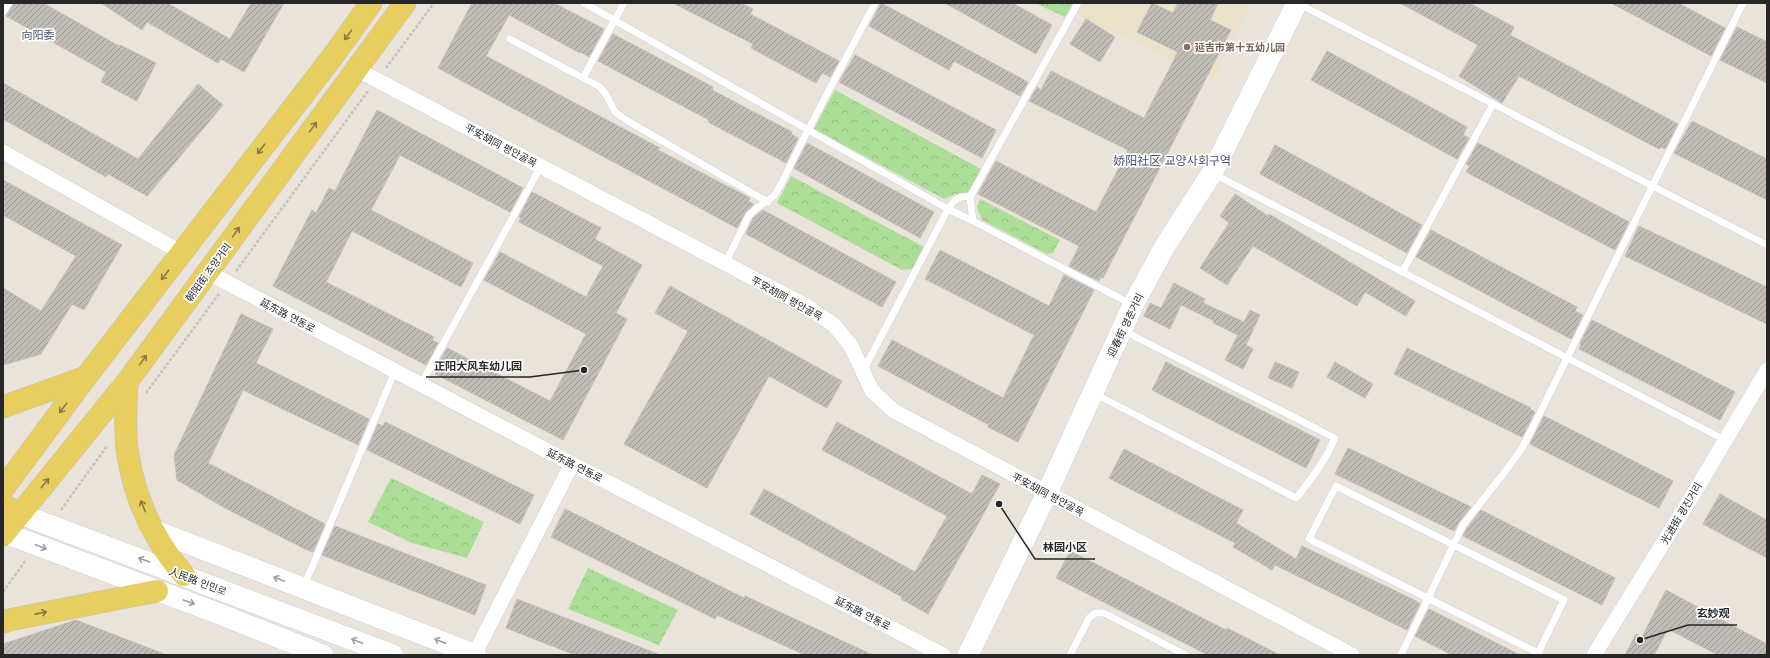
<svg xmlns="http://www.w3.org/2000/svg" width="1770" height="658" viewBox="0 0 1770 658" font-family="Inter,'Noto Sans SC','Noto Sans KR',sans-serif">
	<style>
		.education { fill: #eae1c8 }
		.park { fill: url(#park-crowns) }
		.building { fill: url(#building-hatch); stroke: #c4beb3 }
		.lines { fill: none; stroke-linecap: round; stroke-linejoin: round }
		.lane-casing { stroke: #ced1e0; stroke-width: 8 }
		.street-casing { stroke: #ced1e0; stroke-width: 16 }
		.secondary-casing { stroke: #ced1e0; stroke-width: 22 }
		.primary-casing { stroke: #c3c3c3; stroke-width: 23 }
		.path { stroke: #c3c3c3; stroke-width: 2.5; stroke-dasharray: 3 2; stroke-linecap: butt }
		.lane { stroke: #fff; stroke-width: 7 }
		.street { stroke: #fff; stroke-width: 15 }
		.secondary { stroke: #fff; stroke-width: 21 }
		.primary { stroke: #e8cd5f; stroke-width: 22 }
		.oneway { stroke: #887a43 }
		.oneway2 { stroke: #9e9e9e }
		.education-dot { fill: #8d6e63; stroke: #fff; stroke-width: 1.5 }
		.labels { text-anchor: middle; stroke-width: 3.5; stroke-linejoin: round; paint-order: stroke }
		.education-label { font-size: 10px; font-weight: bold; fill: #785e54; stroke: #fff; text-anchor: start }
		.street-label { font-size: 10px; fill: #272727; stroke: #fff }
		.neighbourhood-label { font-size: 11px; fill: #4a5074; stroke: #fff }
		.quarter-label { font-size: 12px; fill: #4a5074; stroke: #fff }
		.leader { fill: none; stroke: #272727; stroke-width: 1.5 }
		.callout-dot { fill: #272727; stroke: #fff; stroke-width: 1.5 }
		.callout-label { font-size: 11px; text-anchor: middle; font-weight: bold; fill: #272727; stroke: #fff; stroke-width: 3.5; stroke-linejoin: round; paint-order: stroke }
	</style>
	<defs>
		<pattern id="park-crowns" width="20" height="18" patternUnits="userSpaceOnUse"><rect width="20" height="18" fill="#adde97"/><path d="M2 6a3 3 0 1 1 6 0M12 15a3 3 0 1 1 6 0" fill="none" stroke="#95be82"/></pattern>
		<pattern id="building-hatch" width="6" height="6" patternUnits="userSpaceOnUse"><rect width="6" height="6" fill="#c1bcb6"/><path d="M-1 1l2-2M0 6l6-6M5 7l2-2" fill="none" stroke="#9d9994"/></pattern>
	</defs>
	<rect width="100%" height="100%" fill="#e9e3d9"/>
	<path class="education" d="M 1085,3 L 1251,3 L 1213,80 L 1078,15 Z"/>
	<path class="park" d="M 1035,3 L 1073,3 L 1065,17 Z
		M 835,90 L 981,169 L 967,194 L 956,194 L 944,199 L 814,129 Z
		M 791,176 L 924,247 L 912,269 L 902,270 L 777,203 Z
		M 980,199 L 1060,240 L 1053,253 L 1047,254 L 982,220 L 977,207 Z
		M 391,478 L 484,522 L 467,558 L 412,543 L 368,522 Z
		M 588,568 L 678,610 L 659,645 L 568,609 Z"/>
	<path class="building" d="M 14,3 L 43,3 L 119,46 L 120,45 L 156,63 L 137,101 L 101,82 L 106,72 L 6,16 Z
		M 101,3 L 167,3 L 230,39 L 251,3 L 284,3 L 244,72 L 221,59 L 218,63 L 147,22 L 142,30 Z
		M 472,3 L 554,3 L 604,29 L 589,57 L 581,52 L 580,53 L 509,15 L 486,56 L 660,148 L 658,150 L 750,198 L 748,201 L 754,204 L 745,213 L 737,228 L 438,68 Z
		M 673,3 L 740,3 L 753,9 L 750,14 L 839,61 L 830,77 L 822,73 L 816,83 L 751,48 L 753,44 Z
		M 881,3 L 1028,82 L 1020,96 L 954,61 L 949,70 L 869,26 Z
		M 945,3 L 1012,3 L 1052,25 L 1036,54 Z
		M 1152,3 L 1173,13 L 1178,3 L 1218,3 L 1210,20 L 1231,30 L 1103,278 L 1101,277 L 1099,281 L 1069,266 L 1079,246 L 978,194 L 996,161 L 1096,212 L 1128,150 L 1029,101 L 1037,87 L 1041,90 L 1051,71 L 1144,118 L 1178,52 L 1137,32 Z
		M 1400,3 L 1469,3 L 1514,27 L 1510,35 L 1678,124 L 1665,149 L 1661,147 L 1659,149 L 1519,76 L 1502,103 L 1459,76 L 1478,45 Z
		M 1611,3 L 1678,3 L 1725,28 L 1711,56 Z
		M 1086,19 L 1115,37 L 1100,62 L 1070,44 Z
		M 1737,27 L 1767,42 L 1767,83 L 1720,60 Z
		M 613,34 L 713,87 L 712,90 L 792,132 L 791,134 L 798,138 L 786,163 L 708,122 L 709,120 L 598,61 Z
		M 1327,51 L 1467,127 L 1463,135 L 1469,138 L 1457,159 L 1311,80 Z
		M 855,55 L 996,130 L 982,158 L 839,82 Z
		M 3,83 L 138,159 L 198,84 L 223,105 L 147,196 L 108,174 L 106,177 L 3,119 Z
		M 377,110 L 523,188 L 510,212 L 400,155 L 371,210 L 473,263 L 461,287 L 352,231 L 326,282 L 434,337 L 432,340 L 438,343 L 426,365 L 273,286 L 312,210 L 316,213 L 329,188 L 335,191 Z
		M 1692,121 L 1767,159 L 1767,200 L 1674,153 Z
		M 807,143 L 934,212 L 920,238 L 797,170 L 794,168 Z
		M 1478,143 L 1629,222 L 1615,250 L 1466,172 L 1470,166 L 1466,164 Z
		M 1275,145 L 1422,225 L 1407,253 L 1260,174 Z
		M 3,180 L 122,245 L 84,310 L 72,304 L 41,354 L 3,365 L 3,288 L 41,311 L 76,256 L 3,215 Z
		M 532,192 L 601,228 L 595,239 L 642,265 L 616,313 L 627,319 L 563,440 L 435,374 L 437,371 L 435,369 L 447,348 L 550,401 L 586,334 L 484,280 L 500,252 L 586,297 L 603,266 L 519,222 L 521,218 L 519,217 Z
		M 1235,194 L 1268,216 L 1269,214 L 1415,301 L 1406,316 L 1365,292 L 1357,306 L 1253,246 L 1227,285 L 1200,268 L 1229,223 L 1220,216 Z
		M 763,210 L 896,282 L 882,307 L 746,234 L 753,218 Z
		M 1639,226 L 1767,287 L 1767,324 L 1625,256 Z
		M 1431,230 L 1577,307 L 1575,311 L 1583,315 L 1571,339 L 1416,257 Z
		M 940,250 L 1049,306 L 1064,275 L 1094,290 L 1018,442 L 988,427 L 989,425 L 878,366 L 892,340 L 1003,398 L 1034,335 L 925,279 Z
		M 1174,283 L 1205,299 L 1203,303 L 1244,322 L 1250,310 L 1260,315 L 1246,345 L 1253,349 L 1243,369 L 1225,360 L 1238,335 L 1213,323 L 1214,321 L 1181,305 L 1170,329 L 1144,316 L 1150,303 L 1161,308 Z
		M 670,286 L 842,381 L 827,408 L 769,376 L 707,488 L 624,444 L 688,331 L 655,313 Z
		M 241,314 L 273,329 L 256,363 L 369,419 L 358,445 L 243,390 L 208,463 L 325,524 L 313,552 L 305,549 L 225,508 L 177,480 L 174,455 Z
		M 1592,320 L 1735,392 L 1720,420 L 1579,349 L 1581,344 L 1580,343 Z
		M 1407,348 L 1531,408 L 1530,409 L 1535,412 L 1522,437 L 1394,374 Z
		M 1166,362 L 1320,440 L 1306,468 L 1152,390 Z
		M 1275,362 L 1299,372 L 1292,388 L 1268,378 Z
		M 1335,362 L 1373,384 L 1365,398 L 1327,377 Z
		M 1544,416 L 1673,481 L 1659,508 L 1530,444 Z
		M 385,422 L 534,495 L 520,524 L 367,450 L 378,424 L 383,426 Z
		M 837,422 L 972,494 L 982,475 L 1000,484 L 928,614 L 901,599 L 902,597 L 750,514 L 764,489 L 915,572 L 947,516 L 822,450 Z
		M 1348,448 L 1471,507 L 1459,522 L 1454,531 L 1335,474 Z
		M 1124,449 L 1243,510 L 1236,523 L 1296,559 L 1302,546 L 1416,601 L 1420,604 L 1407,630 L 1275,565 L 1272,570 L 1233,547 L 1235,543 L 1109,478 Z
		M 1720,494 L 1767,520 L 1767,558 L 1703,524 Z
		M 565,509 L 744,598 L 745,596 L 873,655 L 805,655 L 717,615 L 715,619 L 551,537 Z
		M 1481,510 L 1615,578 L 1602,605 L 1463,536 L 1467,528 Z
		M 335,526 L 486,585 L 475,615 L 322,555 Z
		M 1070,551 L 1226,630 L 1227,628 L 1280,655 L 1208,655 L 1056,578 Z
		M 1666,590 L 1767,644 L 1767,655 L 1718,655 L 1668,629 L 1654,655 L 1625,655 L 1636,634 L 1642,637 Z
		M 517,599 L 658,654 L 658,655 L 575,655 L 506,628 Z
		M 1429,609 L 1520,655 L 1452,655 L 1415,636 Z
		M 76,620 L 164,654 L 163,655 L 3,655 L 3,644 Z"/>
	<g class="lines">
		<defs>
			<path id="lane" d="M 584,3 L 948,209 L 973,221
				M 1078,3 L 970,197 L 973,221 L 1131,304
				M 1299,4 L 1767,245
				M 3,12 L 9,3
				M 510,39 L 600,87 L 607,96 L 615,112 L 626,120 L 768,202
				M 583,78 L 624,3
				M 1214,174 L 1725,440
				M 725,264 L 749,215 L 757,208 L 774,196 L 780,186 L 808,130 L 875,3
				M 1403,271 L 1493,104
				M 863,371 L 948,209 C 954,200 959,195 970,197
				M 421,384 L 541,166
				M 1095,394 L 1296,498 C 1312,479 1325,461 1335,438 L 1124,331
				M 1336,486 L 1564,600 L 1538,653 L 1309,539 Z
				M 304,586 L 395,371
				M 1070,655 L 1089,618 L 1095,613 L 1104,613 L 1186,655
				M 1401,655 L 1463,525 L 1507,469 L 1522,448 L 1532,429 L 1743,3"/>
			<path id="street" d="M 356,69 L 806,306 L 834,325 L 851,346 L 872,391 L 894,411 L 1352,655
				M 3,152 L 182,253
				M 207,272 L 572,464 L 943,655
				M 474,655 L 572,464
				M 1594,655 L 1694,493 L 1767,370"/>
			<path id="secondary" d="M 20,514 L 393,655
				M 153,530 L 476,655
				M 5,533 L 217,613 L 323,655
				M 968,655 L 1047,493 L 1133,305 L 1165,246 L 1212,173 L 1297,3"/>
			<path id="primary" d="M 127,382 C 126,408 124,435 129,461 C 137,503 156,543 184,575
				M 3,407 L 86,377
				M 3,489 L 86,377 L 333,56 L 371,3
				M 3,505 L 20,514
				M 3,535 L 127,382 L 405,3
				M 3,622 L 9,620 L 157,591"/>
		</defs>
		<use href="#lane" class="lane-casing"/>
		<use href="#street" class="street-casing"/>
		<use href="#secondary" class="secondary-casing"/>
		<use href="#primary" class="primary-casing"/>
		<path class="path" d="M 386,68 L 434,3
			M 236,271 L 368,91
			M 146,393 L 219,294
			M 61,510 L 107,446
			M 3,592 L 26,560"/>
		<use href="#lane" class="lane"/>
		<use href="#street" class="street"/>
		<use href="#secondary" class="secondary"/>
		<use href="#primary" class="primary"/>
	</g>
	<defs><path id="oneway-shaft" d="M-6 0H5M1.5-3L5.5 0L1.5 3" fill="none" stroke-width="1.6" stroke-linecap="round" stroke-linejoin="round"/></defs>
	<g class="oneway">
		<use href="#oneway-shaft" transform="translate(348 35) rotate(126)"/>
		<use href="#oneway-shaft" transform="translate(313 127) rotate(-54)"/>
		<use href="#oneway-shaft" transform="translate(261 149) rotate(127)"/>
		<use href="#oneway-shaft" transform="translate(236 232) rotate(-54)"/>
		<use href="#oneway-shaft" transform="translate(165 275) rotate(128)"/>
		<use href="#oneway-shaft" transform="translate(143 360) rotate(-54)"/>
		<use href="#oneway-shaft" transform="translate(63 408) rotate(127)"/>
		<use href="#oneway-shaft" transform="translate(45 483) rotate(-51)"/>
		<use href="#oneway-shaft" transform="translate(143 506) rotate(-112)"/>
		<use href="#oneway-shaft" transform="translate(41 613) rotate(-11)"/>
	</g>
	<g class="oneway2">
		<use href="#oneway-shaft" transform="translate(41 547) rotate(21)"/>
		<use href="#oneway-shaft" transform="translate(144 560) rotate(-160)"/>
		<use href="#oneway-shaft" transform="translate(279 579) rotate(-159)"/>
		<use href="#oneway-shaft" transform="translate(189 602) rotate(20)"/>
		<use href="#oneway-shaft" transform="translate(357 641) rotate(-159)"/>
		<use href="#oneway-shaft" transform="translate(440 641) rotate(-159)"/>
	</g>
	<circle class="education-dot" cx="1187" cy="47" r="4"/>
	<g class="labels">
		<g class="education-label">
			<text x="1195" y="51">延吉市第十五幼儿园</text>
		</g>
		<g class="street-label">
			<text transform="translate(501 145) rotate(28)" y="4">平安胡同 평안골목</text>
			<text transform="translate(208 272) rotate(-54)" y="4">朝阳街 조양거리</text>
			<text transform="translate(787 298) rotate(29)" y="4">平安胡同 평안골목</text>
			<text transform="translate(288 315) rotate(28)" y="4">延东路 연동로</text>
			<text transform="translate(1125 325) rotate(-64)" y="4">迎春街 영춘거리</text>
			<text transform="translate(575 465) rotate(27)" y="4">延东路 연동로</text>
			<text transform="translate(1048 494) rotate(28)" y="4">平安胡同 평안골목</text>
			<text transform="translate(1681 513) rotate(-59)" y="4">光进街 광진거리</text>
			<text transform="translate(198 581) rotate(21)" y="4">人民路 인민로</text>
			<text transform="translate(863 613) rotate(27)" y="4">延东路 연동로</text>
		</g>
		<g class="neighbourhood-label">
			<text x="38" y="39">向阳委</text>
		</g>
		<g class="quarter-label">
			<text x="1172" y="165">娇阳社区 교양사회구역</text>
		</g>
	</g>
	<path class="leader" d="M584 370L530 377H426M999 504L1035 559H1095M1640 640L1688 625H1737"/>
	<g class="callout-dot">
		<circle cx="584" cy="370" r="4"/>
		<circle cx="999" cy="504" r="4"/>
		<circle cx="1640" cy="640" r="4"/>
	</g>
	<g class="callout-label">
		<text x="478" y="370">正阳大风车幼儿园</text>
		<text x="1065" y="551">林园小区</text>
		<text x="1713" y="617">玄妙观</text>
	</g>
	<rect width="1770" height="658" fill="none" stroke="#272727" stroke-width="8"/>
</svg>
